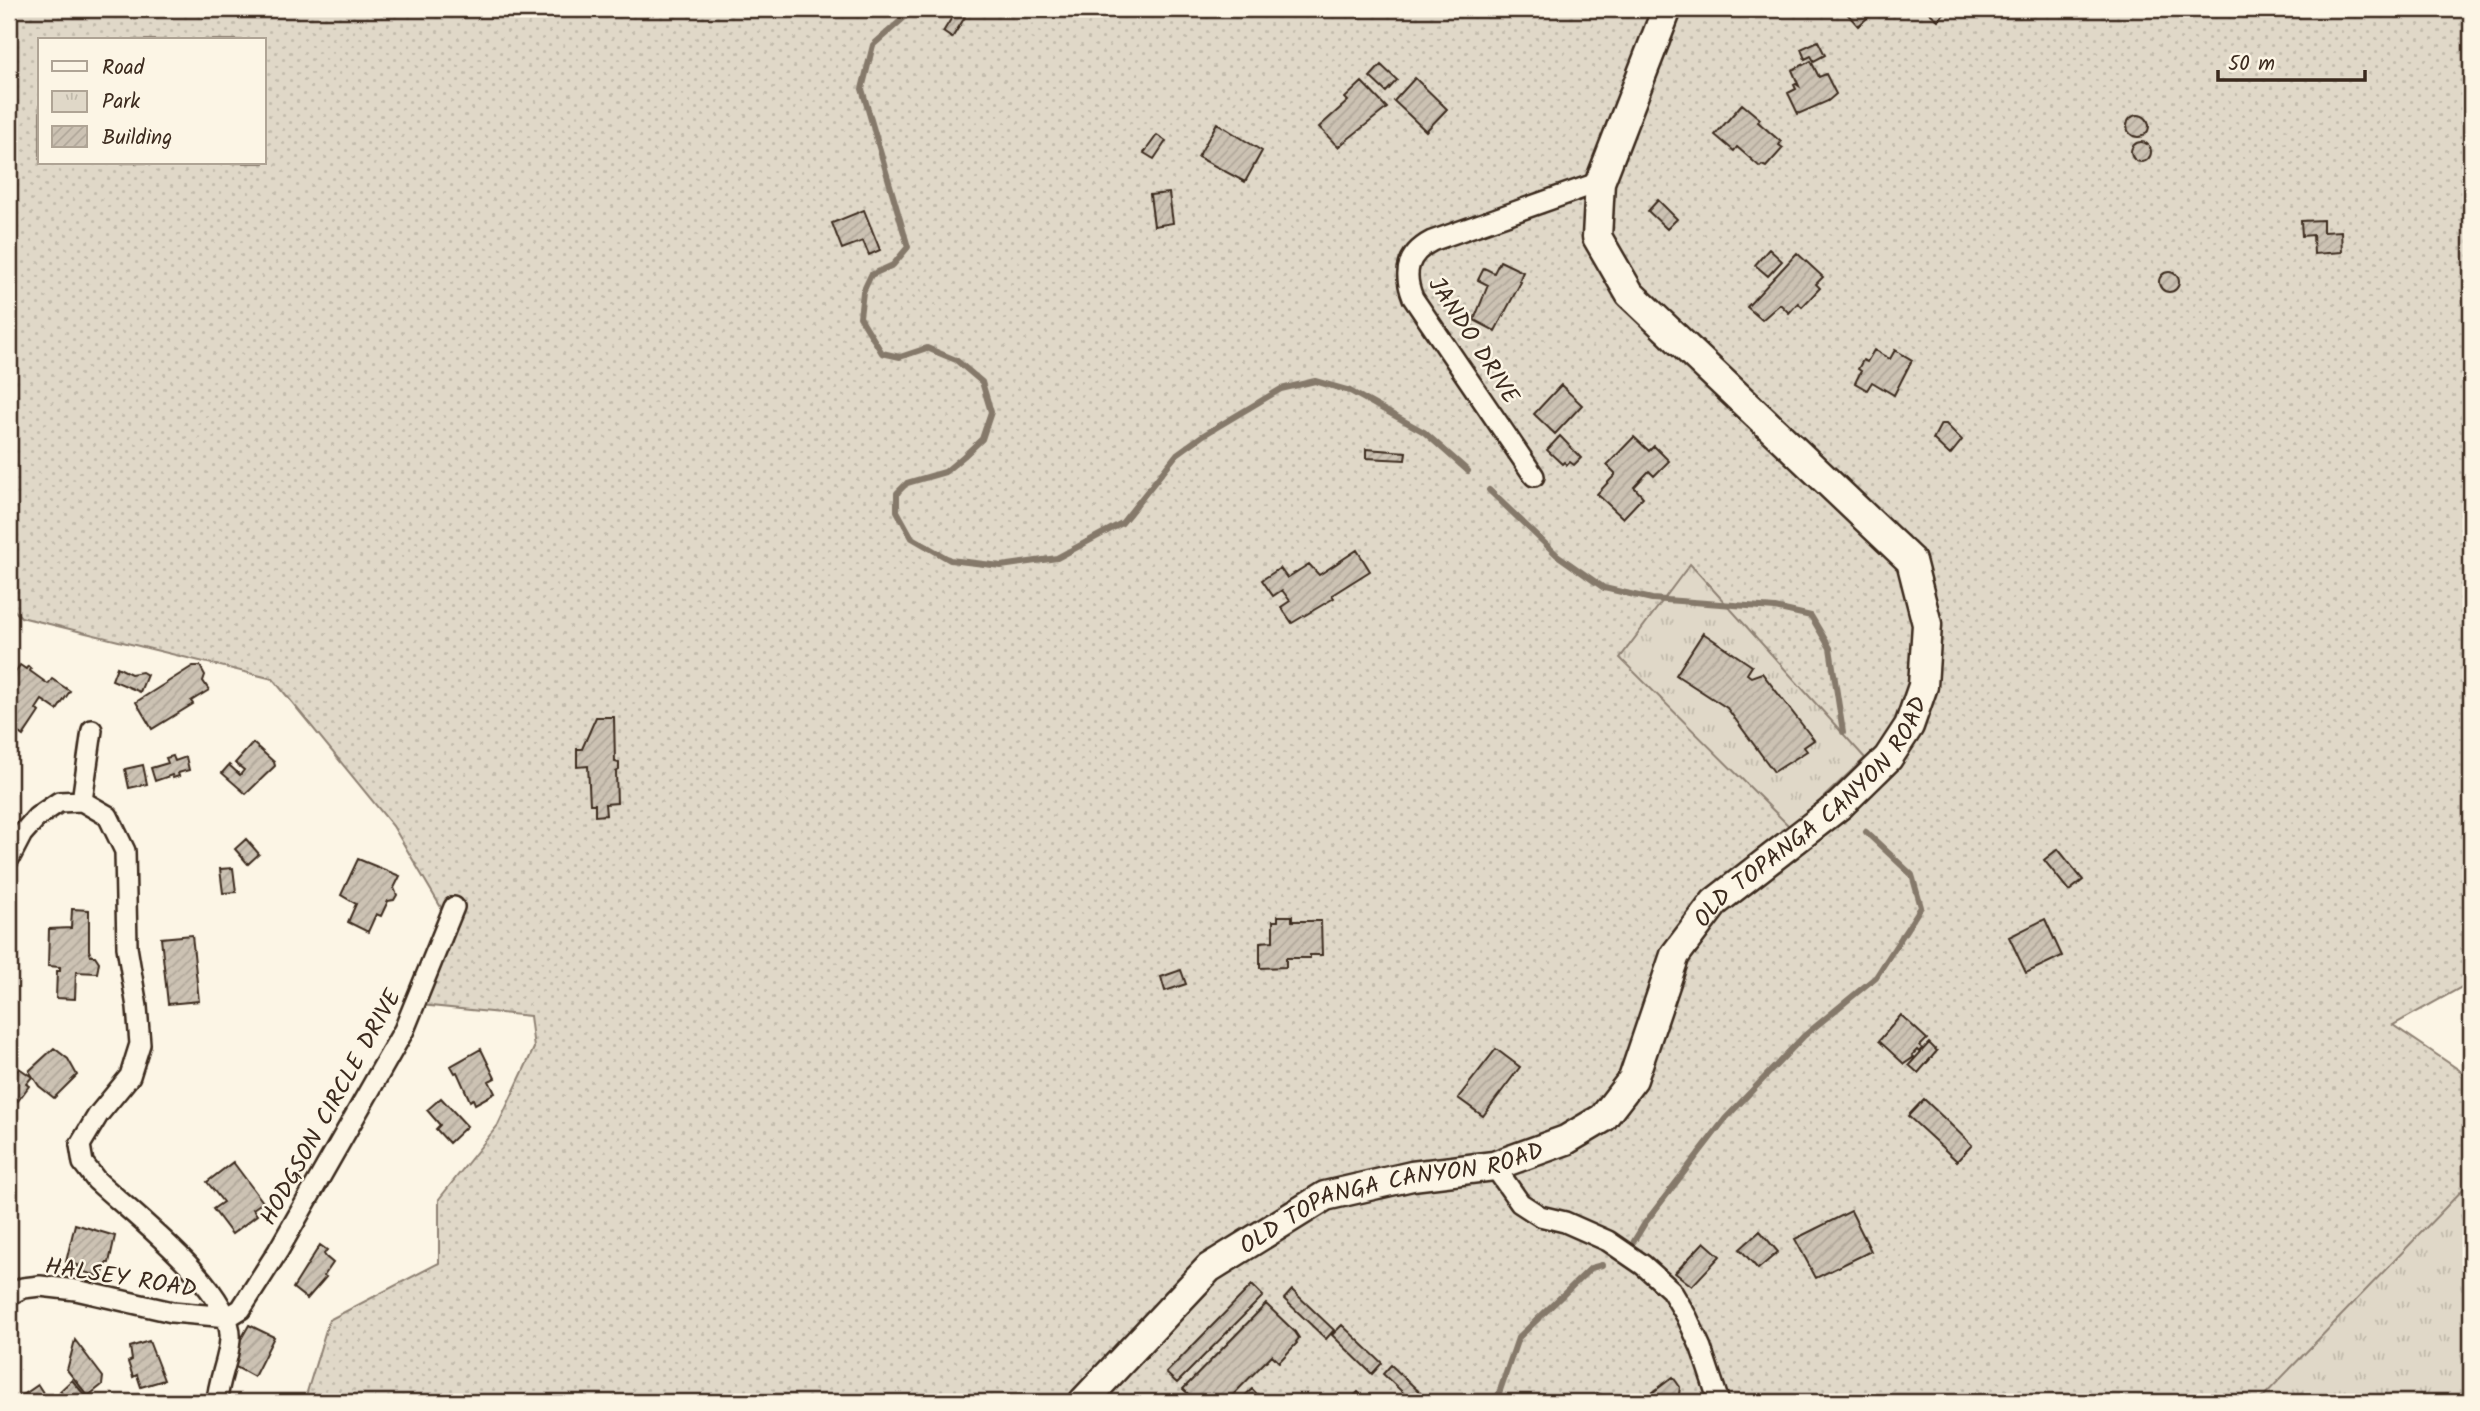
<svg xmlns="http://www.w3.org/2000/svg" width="2480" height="1411" viewBox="0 0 2480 1411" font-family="Kalam,sans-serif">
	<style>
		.grass { fill: url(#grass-dots); stroke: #8e8173; stroke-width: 2; fill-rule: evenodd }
		.park { fill: url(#park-tufts); stroke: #8e8173; stroke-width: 2 }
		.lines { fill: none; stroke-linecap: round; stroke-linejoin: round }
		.stream { stroke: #85796b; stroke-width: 6 }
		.building { fill: url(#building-hatch); stroke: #3b2a1e; stroke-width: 2 }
		.street-casing { stroke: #3b2a1e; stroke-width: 24 }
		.secondary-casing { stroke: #3b2a1e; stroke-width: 33 }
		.street { stroke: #fcf5e5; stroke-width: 19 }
		.secondary { stroke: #fcf5e5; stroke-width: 28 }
		.labels { text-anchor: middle; stroke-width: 5; stroke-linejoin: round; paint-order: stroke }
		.street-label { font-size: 24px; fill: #3b2a1e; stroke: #fcf5e5 }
	</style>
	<defs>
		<pattern id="grass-dots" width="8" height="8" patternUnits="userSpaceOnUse" patternTransform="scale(1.75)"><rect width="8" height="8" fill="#e0d8c8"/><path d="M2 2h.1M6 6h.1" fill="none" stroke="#c1baab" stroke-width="1.8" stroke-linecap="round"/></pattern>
		<pattern id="park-tufts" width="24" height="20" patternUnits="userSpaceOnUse" patternTransform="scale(1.75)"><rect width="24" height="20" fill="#e0d8c8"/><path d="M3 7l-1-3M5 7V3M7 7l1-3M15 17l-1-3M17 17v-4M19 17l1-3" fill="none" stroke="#c1baab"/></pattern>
		<pattern id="building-hatch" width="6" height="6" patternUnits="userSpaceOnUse" patternTransform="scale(1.75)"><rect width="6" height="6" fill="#ccc2b3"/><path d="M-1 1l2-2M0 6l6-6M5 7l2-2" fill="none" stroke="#b0a79a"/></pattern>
	</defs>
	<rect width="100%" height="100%" fill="#fcf5e5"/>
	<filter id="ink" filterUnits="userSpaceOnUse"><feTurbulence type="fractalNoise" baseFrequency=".0143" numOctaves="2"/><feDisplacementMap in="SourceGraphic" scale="14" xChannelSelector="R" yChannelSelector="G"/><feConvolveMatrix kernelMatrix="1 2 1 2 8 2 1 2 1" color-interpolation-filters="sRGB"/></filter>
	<g filter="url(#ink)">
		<path class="grass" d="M 9,9 L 2471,9 L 2471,982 L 2393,1025 L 2471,1078 L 2471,1402 L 304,1402 L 329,1320 L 439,1263 L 439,1199 L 498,1125 L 534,1048 L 530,1016 L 421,1005 L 446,916 L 393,826 L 273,679 L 21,617 L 9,605 ZM 40,40 L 264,40 L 264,163 L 40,163 Z"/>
		<path class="park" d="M 1690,564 L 1865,758 L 1791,828 L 1620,658 Z
			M 2471,1181 L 2471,1402 L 2258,1402 Z"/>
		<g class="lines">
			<path class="stream" d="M 914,9 L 873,45 L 862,89 L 908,247 L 893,265 L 871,275 L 863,292 L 860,317 L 882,353 L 900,357 L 927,348 L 956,360 L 982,382 L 991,412 L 982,439 L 964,456 L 945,472 L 907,483 L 897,493 L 897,511 L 912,538 L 950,560 L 1001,566 L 1057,558 L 1122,523 L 1177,454 L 1202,436 L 1281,389 L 1315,381 L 1350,391 L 1424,432 L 1468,471
				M 1489,490 L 1557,555 L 1604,588 L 1652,599 L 1775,608 L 1811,616 L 1830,648 L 1843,732
				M 1634,1241 L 1645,1223 L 1725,1119 L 1804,1036 L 1876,977 L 1921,907 L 1912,875 L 1866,832
				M 1496,1402 L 1518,1338 L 1591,1268 L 1602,1265"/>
		</g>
		<path class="building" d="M 1843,9 L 1867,9 L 1872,14 L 1858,26 Z
			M 1925,9 L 1948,9 L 1938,20 Z
			M 956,11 L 965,17 L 952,38 L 943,32 Z
			M 1818,41 L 1825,55 L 1814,61 L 1811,56 L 1805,59 L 1801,49 Z
			M 1811,61 L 1819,77 L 1826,74 L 1836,94 L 1828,101 L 1798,114 L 1788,93 L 1796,89 L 1794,85 L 1796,84 L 1799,86 L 1792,70 Z
			M 1381,65 L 1397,80 L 1386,92 L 1370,77 Z
			M 1415,78 L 1447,109 L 1426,131 L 1394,101 Z
			M 1362,82 L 1387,108 L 1338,147 L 1319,127 L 1348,101 L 1345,98 Z
			M 1742,104 L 1760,119 L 1758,122 L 1781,142 L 1779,145 L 1783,148 L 1766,167 L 1762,165 L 1760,167 L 1737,147 L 1734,151 L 1715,135 Z
			M2127 126a11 11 0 1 1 22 0a11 11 0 1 1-22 0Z
			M 1217,123 L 1262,151 L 1245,182 L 1198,157 Z
			M 1157,135 L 1166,141 L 1154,159 L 1144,153 Z
			M2131 152a10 10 0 1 1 20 0a10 10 0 1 1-20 0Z
			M 1169,193 L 1173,223 L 1154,226 L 1150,195 Z
			M 1658,200 L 1677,219 L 1667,229 L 1648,211 Z
			M 864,210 L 880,250 L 869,255 L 863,241 L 842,249 L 832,223 Z
			M 2323,220 L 2323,232 L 2341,231 L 2342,252 L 2314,254 L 2313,235 L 2302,236 L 2301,221 Z
			M 1769,249 L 1782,261 L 1768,276 L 1755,265 Z
			M 1797,253 L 1823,277 L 1816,284 L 1820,288 L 1802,307 L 1798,303 L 1789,313 L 1780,304 L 1762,320 L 1747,307 Z
			M 1500,261 L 1523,272 L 1519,281 L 1521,282 L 1495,331 L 1474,320 L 1488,285 L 1478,280 L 1484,268 L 1494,273 Z
			M2159 282a10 10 0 1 1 20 0a10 10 0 1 1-20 0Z
			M 1874,350 L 1890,359 L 1895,350 L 1912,360 L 1894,395 L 1872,382 L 1867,390 L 1855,383 L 1861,371 L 1858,369 L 1863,360 L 1867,362 Z
			M 1561,385 L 1582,405 L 1555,434 L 1534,414 Z
			M 1941,424 L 1946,424 L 1962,440 L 1950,455 L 1933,439 Z
			M 1560,436 L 1581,458 L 1574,465 L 1570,462 L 1567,465 L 1564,462 L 1562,464 L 1547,450 Z
			M 1634,437 L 1649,451 L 1654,446 L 1669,461 L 1654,476 L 1649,471 L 1634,487 L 1643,497 L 1623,518 L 1597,494 L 1615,475 L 1615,473 L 1607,465 Z
			M 1366,449 L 1406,452 L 1405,460 L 1366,458 Z
			M 1357,550 L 1370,571 L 1332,595 L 1334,598 L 1292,623 L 1281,607 L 1290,601 L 1282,590 L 1273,596 L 1262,580 L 1280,568 L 1287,578 L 1309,564 L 1319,575 Z
			M 1703,633 L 1752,666 L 1747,674 L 1751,677 L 1762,673 L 1814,740 L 1804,747 L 1807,751 L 1774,772 L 1727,708 L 1676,675 Z
			M 20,665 L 26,669 L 28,666 L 31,669 L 30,671 L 48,684 L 52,679 L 70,691 L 57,710 L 42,700 L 36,709 L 39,712 L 23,736 L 9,726 L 9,682 Z
			M 193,666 L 200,666 L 205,675 L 203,681 L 209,690 L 191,701 L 193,704 L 152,729 L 136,702 Z
			M 117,667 L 131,674 L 142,672 L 147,675 L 140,692 L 112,680 Z
			M 596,717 L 614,717 L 615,762 L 619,763 L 619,770 L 616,772 L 617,803 L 605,804 L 606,815 L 595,816 L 595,804 L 590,804 L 588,766 L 577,767 L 577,749 L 582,749 Z
			M 253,743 L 274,762 L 275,766 L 246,794 L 222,773 L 229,765 L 240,775 L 244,770 L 235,763 Z
			M 173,756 L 175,761 L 186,757 L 189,770 L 178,773 L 179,776 L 173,778 L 172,775 L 155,781 L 151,768 L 168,763 L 166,758 Z
			M 143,765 L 147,784 L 129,788 L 125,769 Z
			M 246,839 L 259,854 L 248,864 L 235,849 Z
			M 2058,849 L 2083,880 L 2069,891 L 2044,860 Z
			M 358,859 L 400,876 L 394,888 L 397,895 L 394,900 L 388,901 L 381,916 L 376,914 L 368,932 L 348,922 L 356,904 L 341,895 Z
			M 233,868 L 236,892 L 223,893 L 220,869 Z
			M 72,909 L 89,910 L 89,950 L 91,956 L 95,956 L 99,962 L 98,968 L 97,973 L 76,972 L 75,999 L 56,998 L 57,971 L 60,971 L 60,967 L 48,966 L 49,929 L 71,928 Z
			M 1278,916 L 1292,916 L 1292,921 L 1321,921 L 1322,955 L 1310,955 L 1310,958 L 1286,958 L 1286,967 L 1260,968 L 1260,942 L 1273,941 L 1273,921 L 1278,921 Z
			M 2045,919 L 2062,956 L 2026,973 L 2009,937 Z
			M 192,935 L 199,1001 L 168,1004 L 161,938 Z
			M 1181,970 L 1186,984 L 1165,991 L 1161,977 Z
			M 1901,1015 L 1927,1039 L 1920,1046 L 1922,1048 L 1919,1052 L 1917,1050 L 1912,1055 L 1914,1057 L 1904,1064 L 1879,1041 Z
			M 1929,1043 L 1937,1051 L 1918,1073 L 1909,1065 Z
			M 54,1048 L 68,1059 L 77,1075 L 54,1098 L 39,1086 L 29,1071 Z
			M 481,1049 L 495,1078 L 489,1081 L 495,1093 L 475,1104 L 473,1099 L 470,1101 L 457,1072 L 455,1073 L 451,1066 Z
			M 1496,1049 L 1520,1067 L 1483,1116 L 1458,1098 Z
			M 19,1068 L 32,1077 L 26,1084 L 29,1086 L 18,1101 L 9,1095 L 9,1077 L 12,1078 Z
			M 441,1098 L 467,1126 L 449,1143 L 436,1129 L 440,1125 L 427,1110 Z
			M 1924,1099 L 1972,1145 L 1957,1161 L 1908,1116 Z
			M 233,1162 L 263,1202 L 253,1209 L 257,1215 L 232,1234 L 213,1209 L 223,1202 L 207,1182 Z
			M 1851,1211 L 1871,1251 L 1816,1278 L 1795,1239 Z
			M 75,1224 L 115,1236 L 109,1263 L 106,1263 L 102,1277 L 77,1270 L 78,1265 L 66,1262 Z
			M 1760,1231 L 1778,1252 L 1758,1269 L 1740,1249 Z
			M 1704,1242 L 1720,1256 L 1692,1286 L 1675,1273 Z
			M 320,1245 L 327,1250 L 324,1254 L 326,1257 L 333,1263 L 324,1276 L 326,1277 L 307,1299 L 293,1288 Z
			M 1252,1285 L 1263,1296 L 1177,1383 L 1166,1373 Z
			M 1292,1290 L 1334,1330 L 1326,1339 L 1284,1299 Z
			M 1266,1304 L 1295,1332 L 1299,1338 L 1296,1342 L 1297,1343 L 1279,1362 L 1272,1355 L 1226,1402 L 1197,1402 L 1183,1389 Z
			M 249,1325 L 274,1337 L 254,1377 L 232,1365 L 233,1353 Z
			M 1342,1325 L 1382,1363 L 1372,1374 L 1332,1335 Z
			M 75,1340 L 103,1377 L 102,1385 L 88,1396 L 67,1370 Z
			M 149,1341 L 164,1380 L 141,1387 L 137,1375 L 133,1377 L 128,1362 L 132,1360 L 130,1347 Z
			M 1391,1365 L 1430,1402 L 1413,1402 L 1383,1374 Z
			M 1673,1377 L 1680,1387 L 1678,1402 L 1653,1402 L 1648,1396 Z
			M 72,1380 L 87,1398 L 82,1402 L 69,1402 L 60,1391 Z
			M 38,1385 L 49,1402 L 14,1402 L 16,1400 Z
			M 1252,1389 L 1265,1402 L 1238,1402 Z
			M 1358,1392 L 1368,1402 L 1348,1402 Z
			M 1597,1393 L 1620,1402 L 1621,1397 L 1636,1402 L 1594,1402 Z"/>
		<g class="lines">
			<defs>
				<path id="street" d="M 1534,476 L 1413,298 C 1403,273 1407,254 1432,241 L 1600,182
					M 82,801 L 92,730
					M 9,859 L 22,834 L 37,817 L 59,802 L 82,801 L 108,816 L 125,851 L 127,947 L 137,1007 L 140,1044 L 130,1076 L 98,1115 L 80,1145 L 83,1163 L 96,1180 C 130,1212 235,1292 230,1339 C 229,1360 218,1380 217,1402
					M 1494,1166 L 1520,1203 L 1540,1216 L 1565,1222 L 1608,1241 L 1643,1265 L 1671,1290 L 1687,1317 L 1701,1348 L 1719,1402
					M 9,1295 L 23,1288 L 40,1286 L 76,1290 L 172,1312 L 228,1317 L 241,1309 L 278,1251 L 404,1030 L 454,907"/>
				<g id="secondary">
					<path id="s1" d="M 1083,1402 L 1209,1268 L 1325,1196 L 1412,1176 L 1494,1166 L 1566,1140 L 1603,1118 L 1633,1079 L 1675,955 L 1715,902 L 1840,805 L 1888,758 L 1909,726 L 1923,686 L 1927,624 L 1911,561 L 1630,294 L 1597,237 L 1600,182 L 1667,9"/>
				</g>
			</defs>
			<use href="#street" class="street-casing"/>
			<use href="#secondary" class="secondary-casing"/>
			<use href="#street" class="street"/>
			<use href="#secondary" class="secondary"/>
		</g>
	</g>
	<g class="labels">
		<g class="street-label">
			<text transform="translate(1474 340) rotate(57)" y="8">JANDO DRIVE</text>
			<text dy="8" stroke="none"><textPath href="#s1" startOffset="992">OLD TOPANGA CANYON ROAD</textPath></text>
			<text transform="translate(330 1107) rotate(-61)" y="8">HODGSON CIRCLE DRIVE</text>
			<text dy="8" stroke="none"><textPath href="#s1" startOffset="383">OLD TOPANGA CANYON ROAD</textPath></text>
			<text transform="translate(121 1277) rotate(9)" y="8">HALSEY ROAD</text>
		</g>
	</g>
	<rect width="2480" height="1411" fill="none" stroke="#fcf5e5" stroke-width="35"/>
	<rect x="18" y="18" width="2445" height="1376" fill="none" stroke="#3b2a1e" stroke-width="2.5" filter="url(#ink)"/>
	<rect x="38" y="38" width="228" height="126" fill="#fcf5e5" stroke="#afa495" stroke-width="2"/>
	<rect x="52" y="61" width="35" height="10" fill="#fcf5e5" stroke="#afa495" stroke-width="2"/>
	<text x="102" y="74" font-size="21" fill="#3b2a1e">Road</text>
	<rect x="52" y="91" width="35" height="21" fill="url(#park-tufts)" stroke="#afa495" stroke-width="2"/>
	<text x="102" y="108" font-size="21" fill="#3b2a1e">Park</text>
	<rect x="52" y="126" width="35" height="21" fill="url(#building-hatch)" stroke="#afa495" stroke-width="2"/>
	<text x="102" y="144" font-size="21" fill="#3b2a1e">Building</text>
	<path d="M2218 70v10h147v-10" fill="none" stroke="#3b2a1e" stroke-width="3.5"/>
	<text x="2228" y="70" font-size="21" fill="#3b2a1e" stroke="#fcf5e5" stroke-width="5" paint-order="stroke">50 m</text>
</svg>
